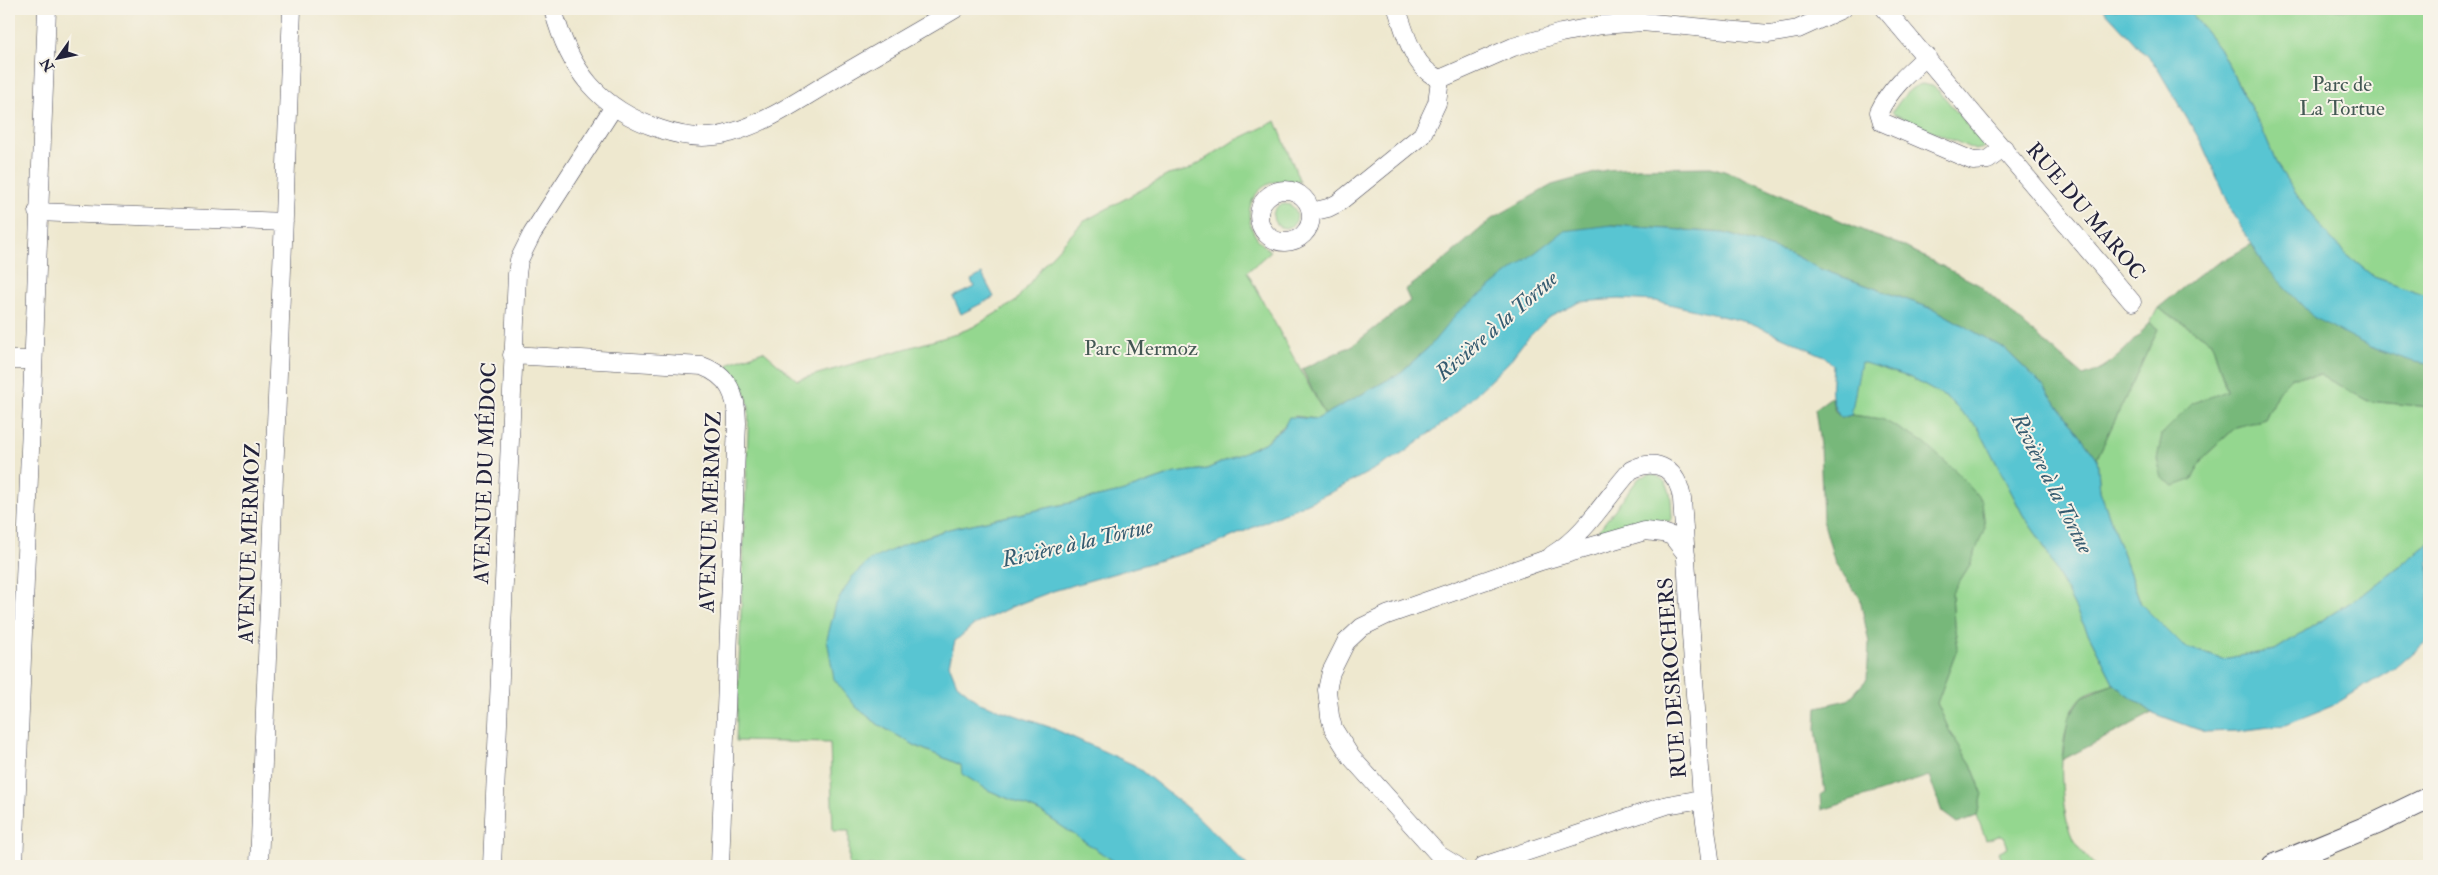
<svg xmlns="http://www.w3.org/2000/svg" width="2438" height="875" viewBox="0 0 2438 875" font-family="'IM FELL Double Pica',serif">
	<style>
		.green { fill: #94d78f; stroke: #5b7c65 }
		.forest { fill: #77b87a; stroke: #4c6d5a }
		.water { fill: #59c5d2; stroke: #3e7486 }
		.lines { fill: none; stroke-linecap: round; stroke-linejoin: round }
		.minor-casing { stroke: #414051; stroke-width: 19 }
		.tertiary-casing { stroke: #414051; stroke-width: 24 }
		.minor { stroke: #fff; stroke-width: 18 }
		.tertiary { stroke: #fff; stroke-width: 22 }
		.labels { text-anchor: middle; stroke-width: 4; stroke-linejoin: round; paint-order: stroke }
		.park-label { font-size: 21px; fill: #445854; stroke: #f7f3e8 }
		.street-label { font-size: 21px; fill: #22223b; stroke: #f7f3e8 }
		.water-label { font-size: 22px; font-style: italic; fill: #355b70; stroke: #f7f3e8 }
	</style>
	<rect width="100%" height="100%" fill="#f7f3e8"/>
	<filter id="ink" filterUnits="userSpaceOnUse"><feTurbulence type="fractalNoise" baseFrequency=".02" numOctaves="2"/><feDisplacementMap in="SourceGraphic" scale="10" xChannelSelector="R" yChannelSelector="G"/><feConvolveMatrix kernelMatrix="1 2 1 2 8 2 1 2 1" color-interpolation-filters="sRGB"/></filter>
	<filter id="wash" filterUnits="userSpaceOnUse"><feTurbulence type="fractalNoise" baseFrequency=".0096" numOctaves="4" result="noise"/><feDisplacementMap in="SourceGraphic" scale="20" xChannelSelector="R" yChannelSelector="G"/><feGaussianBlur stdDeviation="1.12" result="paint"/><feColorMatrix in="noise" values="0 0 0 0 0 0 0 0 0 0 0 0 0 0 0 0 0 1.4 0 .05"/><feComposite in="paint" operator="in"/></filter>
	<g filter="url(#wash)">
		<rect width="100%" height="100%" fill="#eee8cf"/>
		<path class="green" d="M 2188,9 L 2429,9 L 2429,296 L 2374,277 L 2342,251 L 2306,209 L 2277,165 L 2262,129 L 2219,48 Z
			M 1922,84 L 1932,86 L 1940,92 L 1984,145 L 1984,148 L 1975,150 L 1894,114 L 1892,112 C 1901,100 1908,87 1922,84 Z
			M 1276,121 L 1300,182 C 1251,170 1230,224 1271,251 L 1247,272 L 1325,415 L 1317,419 L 1295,416 L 1264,443 L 1207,469 L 1175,473 L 1121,492 L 949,529 L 908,543 L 856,707 L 879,725 L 916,746 L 961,765 L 988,790 L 1042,813 L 1121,866 L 849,866 L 849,831 L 833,831 L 830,743 L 736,741 L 749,408 C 747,392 740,377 727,367 L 730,363 L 763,351 L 797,380 L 953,335 L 973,327 L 1015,302 L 1044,264 L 1083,222 L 1168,175 L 1188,170 L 1232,142 Z
			M1273 216a12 12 0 1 1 24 0a12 12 0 1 1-24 0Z
			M 2158,308 L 2212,342 L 2227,392 L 2193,403 L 2191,480 L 2206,455 L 2236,427 L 2265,419 L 2279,390 L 2292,377 L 2320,375 L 2368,401 L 2429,407 L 2429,543 L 2365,593 L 2275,650 L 2222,659 L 2183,646 L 2141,604 L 2100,491 L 2097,458 L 2158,329 L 2150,323 Z
			M 1860,361 L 1909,377 L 1947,398 L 1979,429 L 2023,515 L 2041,541 L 2114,684 C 2105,688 2088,691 2082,697 C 2055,723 2058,808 2073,839 C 2078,849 2088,857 2095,866 L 2004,866 L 1998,852 L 2008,847 L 2004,837 L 1999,836 L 1986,840 L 1977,816 L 1982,792 L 1971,764 L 1950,732 L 1937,703 L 1958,647 L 1954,625 L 1952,593 L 1971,563 L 1882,419 L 1851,415 Z
			M 1651,474 C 1673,479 1671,499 1672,519 L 1669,521 L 1642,520 L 1599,533 L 1598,531 L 1602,526 L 1639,478 Z"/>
		<path class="forest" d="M 1711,167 L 1740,176 L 1873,235 L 1901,245 L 1979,285 L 2083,376 C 2112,368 2130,344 2150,323 L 2158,329 L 2097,458 L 2044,387 L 2005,349 L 1936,310 L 1820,269 L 1789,253 L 1724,233 L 1612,225 L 1429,347 L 1400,373 L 1325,415 L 1302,369 L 1353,345 L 1410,301 L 1405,290 L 1436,267 L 1493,218 L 1552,185 L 1606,170 L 1636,168 Z
			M 2252,244 L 2265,266 L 2414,362 L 2429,364 L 2429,407 L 2368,401 L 2320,375 L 2292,377 L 2279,390 L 2265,419 L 2236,427 L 2206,455 L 2191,480 L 2174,486 L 2162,478 L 2157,459 L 2162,434 L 2193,403 L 2227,391 L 2212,342 L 2158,308 L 2201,273 Z
			M 1831,397 L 1835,411 L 1841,418 L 1851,415 L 1882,419 L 1923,442 L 1959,474 L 1982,501 L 1985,527 L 1971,563 L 1952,593 L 1954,625 L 1958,647 L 1937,703 L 1950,732 L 1971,764 L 1982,793 L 1977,816 L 1957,823 L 1942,812 L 1929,776 L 1822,810 L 1821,794 L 1825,792 L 1816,730 L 1817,707 L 1848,700 L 1867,679 L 1869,643 L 1860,598 L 1835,563 L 1823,520 L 1820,445 L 1815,409 Z
			M 2114,684 L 2153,713 L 2062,760 L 2068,719 L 2082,697 Z"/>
		<path class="water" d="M 2103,9 L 2188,9 L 2219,48 L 2262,129 L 2277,165 L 2306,209 L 2342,251 L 2374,277 L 2429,296 L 2429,364 L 2414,362 L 2370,347 L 2313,317 L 2265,266 L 2233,213 L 2201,142 L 2156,66 Z
			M 1612,225 L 1724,233 L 1789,253 L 1820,269 L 1936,310 L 2005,349 L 2044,387 L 2097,458 L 2100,491 L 2141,604 L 2183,646 L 2222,659 L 2275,650 L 2365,593 L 2429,543 L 2429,639 L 2398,666 L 2332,706 L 2285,725 L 2239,731 L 2205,732 L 2153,713 L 2114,684 L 2041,541 L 2023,515 L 1979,429 L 1947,398 L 1909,377 L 1861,362 L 1851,415 L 1841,418 C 1828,402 1832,384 1833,365 L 1824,356 L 1751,323 L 1656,301 L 1619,299 L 1580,302 L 1548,318 L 1524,342 L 1508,363 L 1454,415 L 1402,454 L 1336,490 L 1216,544 L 1053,591 L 1011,607 L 974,625 L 955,641 L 949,664 L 957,684 L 980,703 L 1052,728 L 1134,765 L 1197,816 L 1248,866 L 1121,866 L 1042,813 L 988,790 L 962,774 L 961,765 L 916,746 L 879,725 L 856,707 L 834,679 L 827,639 L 836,604 L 852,577 L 870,560 L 908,543 L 949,529 L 1121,492 L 1175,473 L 1207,469 L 1264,443 L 1284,427 L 1289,417 L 1317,419 L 1400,373 L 1429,347 L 1457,313 L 1563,231 Z
			M 982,274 L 994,297 L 961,314 L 953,297 L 974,287 L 971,280 Z"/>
	</g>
	<g filter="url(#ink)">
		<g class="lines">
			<defs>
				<path id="minor" d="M 553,9 C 569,70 599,109 660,129 C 683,137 707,140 730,133 C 766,123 796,102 828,83 C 870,58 913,34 955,9
					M 1397,9 C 1405,32 1413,69 1440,79 L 1513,47 L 1561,33 L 1602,25 L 1642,22 L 1769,34 L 1798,29 L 1842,9
					M 1885,9 L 2132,302
					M 1927,56 C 1909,72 1889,90 1879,112 L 1882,122 L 1973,161 L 1988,160 L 2004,148
					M1259 216a26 26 0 1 1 52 0a26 26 0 1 1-52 0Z
					M 37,212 L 284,222
					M 1311,212 L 1328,208 L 1338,203 L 1422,135 L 1437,103 L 1440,79
					M 512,355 L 702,366 C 729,376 737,395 737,423 L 720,866
					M 9,360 L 32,360
					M 1552,555 C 1586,534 1605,499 1631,470 C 1659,456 1678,471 1682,499 L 1702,799 L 1711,866
					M 14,866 L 47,9
					M 259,866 L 292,9
					M 492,866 L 517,274 L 519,260 L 532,234 L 613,108
					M 1457,866 L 1439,855 L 1351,757 L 1333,728 L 1330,716 L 1327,690 L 1331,672 L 1346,642 L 1362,627 L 1387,615 L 1541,561 L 1645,531 L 1663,533 L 1672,536 L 1686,554
					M 1483,866 L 1667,805 L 1702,799"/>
				<path id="tertiary" d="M 2273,866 L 2377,823 L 2429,798"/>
			</defs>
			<use href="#minor" class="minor-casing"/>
			<use href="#tertiary" class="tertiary-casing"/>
			<use href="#minor" class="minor"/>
			<use href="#tertiary" class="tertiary"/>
		</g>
	</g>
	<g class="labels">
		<g class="park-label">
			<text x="2342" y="91">Parc de<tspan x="2342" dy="24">La Tortue</tspan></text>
			<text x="1141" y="355">Parc Mermoz</text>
		</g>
		<g class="street-label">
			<text transform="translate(2086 211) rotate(50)" y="7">RUE DU MAROC</text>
			<text transform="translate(485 473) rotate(-88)" y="7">AVENUE DU MÉDOC</text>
			<text transform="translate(710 512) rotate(-88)" y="7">AVENUE MERMOZ</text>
			<text transform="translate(249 543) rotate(-88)" y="7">AVENUE MERMOZ</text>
			<text transform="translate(1672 678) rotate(-94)" y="7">RUE DESROCHERS</text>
		</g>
		<g class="water-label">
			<text transform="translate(1496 325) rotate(-41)" y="8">Rivière à la Tortue</text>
			<text transform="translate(2053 483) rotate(63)" y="8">Rivière à la Tortue</text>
			<text transform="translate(1077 542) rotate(-13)" y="8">Rivière à la Tortue</text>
		</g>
	</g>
	<rect width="2438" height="875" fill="none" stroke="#f7f3e8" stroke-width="30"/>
	<g transform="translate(58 58) rotate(237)" stroke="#f7f3e8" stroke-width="4" paint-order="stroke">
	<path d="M0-4L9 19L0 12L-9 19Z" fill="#22223b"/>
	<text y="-8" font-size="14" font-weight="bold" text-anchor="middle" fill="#22223b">N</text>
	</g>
</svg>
